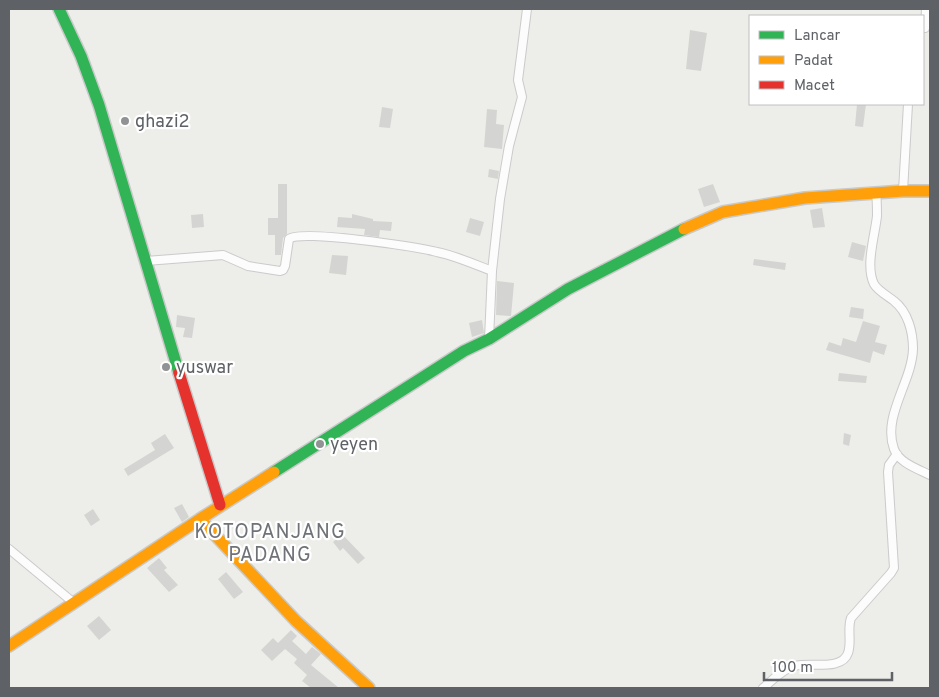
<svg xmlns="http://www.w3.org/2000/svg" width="939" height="697" viewBox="0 0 939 697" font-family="Overpass,sans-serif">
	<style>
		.building { fill: #d4d4d2 }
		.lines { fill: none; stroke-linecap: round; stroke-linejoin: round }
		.street-casing { stroke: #cacbca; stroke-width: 10 }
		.fast-casing { stroke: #c9c9c9; stroke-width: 14 }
		.slow-casing { stroke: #c9c9c9; stroke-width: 14 }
		.jam-casing { stroke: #c9c9c9; stroke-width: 14 }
		.street { stroke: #fcfcfc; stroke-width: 8 }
		.fast { stroke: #30b455; stroke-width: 11 }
		.slow { stroke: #ff9f0a; stroke-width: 11 }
		.jam { stroke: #e5322d; stroke-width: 11 }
		.poi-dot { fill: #909294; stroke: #fff; stroke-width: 2 }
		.labels { text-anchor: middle; stroke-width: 4.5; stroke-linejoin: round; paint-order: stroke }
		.poi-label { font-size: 18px; fill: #5e6166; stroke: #fff; text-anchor: start }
		.quarter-label { font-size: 20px; letter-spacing: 1px; fill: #6f7378; stroke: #fff }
	</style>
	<rect width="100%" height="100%" fill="#edede9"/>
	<path class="building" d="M 690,30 L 707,33 L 701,71 L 686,69 Z
		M 857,104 L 866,104 L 863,127 L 855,126 Z
		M 382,107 L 393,109 L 390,128 L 379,127 Z
		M 487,109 L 497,110 L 496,124 L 504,125 L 502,149 L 484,147 Z
		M 489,169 L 499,171 L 498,179 L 488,177 Z
		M 278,184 L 287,184 L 287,234 L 283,238 L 281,255 L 275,255 L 275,235 L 268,235 L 268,218 L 278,218 Z
		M 713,184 L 720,202 L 704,207 L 698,189 Z
		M 822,208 L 825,227 L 813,228 L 810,210 Z
		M 203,214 L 204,227 L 192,228 L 191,215 Z
		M 352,214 L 373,219 L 373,221 L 392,222 L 391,231 L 380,230 L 379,237 L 364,235 L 365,229 L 337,227 L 338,217 L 352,218 Z
		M 470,218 L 484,222 L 480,236 L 466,232 Z
		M 852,242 L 866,246 L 863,261 L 848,257 Z
		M 332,255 L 348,256 L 346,275 L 329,273 Z
		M 754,259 L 786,263 L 785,270 L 753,265 Z
		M 497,281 L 514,283 L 511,316 L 496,315 Z
		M 851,307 L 864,309 L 863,319 L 849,317 Z
		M 177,315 L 195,318 L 192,338 L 183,337 L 185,328 L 176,327 Z
		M 482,320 L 484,333 L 472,337 L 469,323 Z
		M 863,321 L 880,326 L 875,342 L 887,345 L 884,355 L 873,351 L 870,363 L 826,350 L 829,342 L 841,346 L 843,338 L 856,342 Z
		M 839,373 L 867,376 L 866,383 L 838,381 Z
		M 844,433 L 851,435 L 849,446 L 843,444 Z
		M 165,434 L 174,448 L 128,476 L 124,469 L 155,450 L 151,443 Z
		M 182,504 L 189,517 L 182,522 L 174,508 Z
		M 93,509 L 100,520 L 91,526 L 84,515 Z
		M 342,534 L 365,558 L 358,564 L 343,548 L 340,551 L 333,542 Z
		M 159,558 L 167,568 L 164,570 L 178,585 L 169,592 L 147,568 Z
		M 226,572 L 243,592 L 234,599 L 218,579 Z
		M 99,616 L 111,630 L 99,640 L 87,626 Z
		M 291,630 L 297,636 L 292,641 L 306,654 L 312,647 L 321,654 L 311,665 L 339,688 L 311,688 L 302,681 L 307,675 L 294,663 L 297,659 L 285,649 L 272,661 L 261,650 L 273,638 L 278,643 Z"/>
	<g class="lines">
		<defs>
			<path id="street" d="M 925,28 L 926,9
				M 903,191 L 908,104
				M 876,193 C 877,200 877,208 877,216 C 875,235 865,266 874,284 C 878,291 888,296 894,301 C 908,312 913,332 913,349 C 912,382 882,416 894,449 C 899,463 918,469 930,475
				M 146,261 L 223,255 L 248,266 L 280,271 L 283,270 L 285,266 L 289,239 C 300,229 417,247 437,252 C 456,256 474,264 492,271 L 489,339
				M 492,271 L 500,199 L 509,146 L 522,97 L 518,80 L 527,9
				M 9,549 L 74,603
				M 763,688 C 772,681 783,668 795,666 C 810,662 842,671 848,653 C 852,642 847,629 851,618 L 891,573 L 894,568 L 888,472 L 889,465 L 897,454"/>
			<path id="fast" d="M 59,9 L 81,56 L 99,105 L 179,373
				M 274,472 L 464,351 L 489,339 L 568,289 L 684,229"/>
			<path id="slow" d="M 684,229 L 723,212 L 805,198 L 903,191 L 930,191
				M 274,472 L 200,519 L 296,621 L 369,688
				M 9,646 L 200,519"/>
			<path id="jam" d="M 179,373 L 220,505"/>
		</defs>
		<use href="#street" class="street-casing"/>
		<use href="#fast" class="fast-casing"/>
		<use href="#slow" class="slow-casing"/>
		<use href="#jam" class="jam-casing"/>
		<use href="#street" class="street"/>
		<use href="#fast" class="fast"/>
		<use href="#slow" class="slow"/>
		<use href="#jam" class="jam"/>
	</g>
	<g class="poi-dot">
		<circle cx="125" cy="121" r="5"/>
		<circle cx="166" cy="367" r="5"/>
		<circle cx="320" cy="444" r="5"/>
	</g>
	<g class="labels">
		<g class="poi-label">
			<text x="135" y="127">ghazi2</text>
			<text x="176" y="373">yuswar</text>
			<text x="330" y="450">yeyen</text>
		</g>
		<g class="quarter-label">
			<text x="270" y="538">KOTOPANJANG<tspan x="270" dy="23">PADANG</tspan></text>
		</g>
	</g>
	<rect width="939" height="697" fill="none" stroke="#5e6166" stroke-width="20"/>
	<rect x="749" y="15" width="175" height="90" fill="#ffffff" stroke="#bfc0c2"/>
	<rect x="759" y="31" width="25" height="8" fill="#30b455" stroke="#bfc0c2"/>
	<text x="794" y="40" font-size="15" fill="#5e6166">Lancar</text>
	<rect x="759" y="56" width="25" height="8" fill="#ff9f0a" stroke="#bfc0c2"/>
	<text x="794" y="65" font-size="15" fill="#5e6166">Padat</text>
	<rect x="759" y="81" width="25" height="8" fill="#e5322d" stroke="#bfc0c2"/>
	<text x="794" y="90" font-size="15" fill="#5e6166">Macet</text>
	<path d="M764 672v8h128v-8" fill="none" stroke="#5e6166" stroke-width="2.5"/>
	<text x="772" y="672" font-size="15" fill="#5e6166" stroke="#ffffff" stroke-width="4" paint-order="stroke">100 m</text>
</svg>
